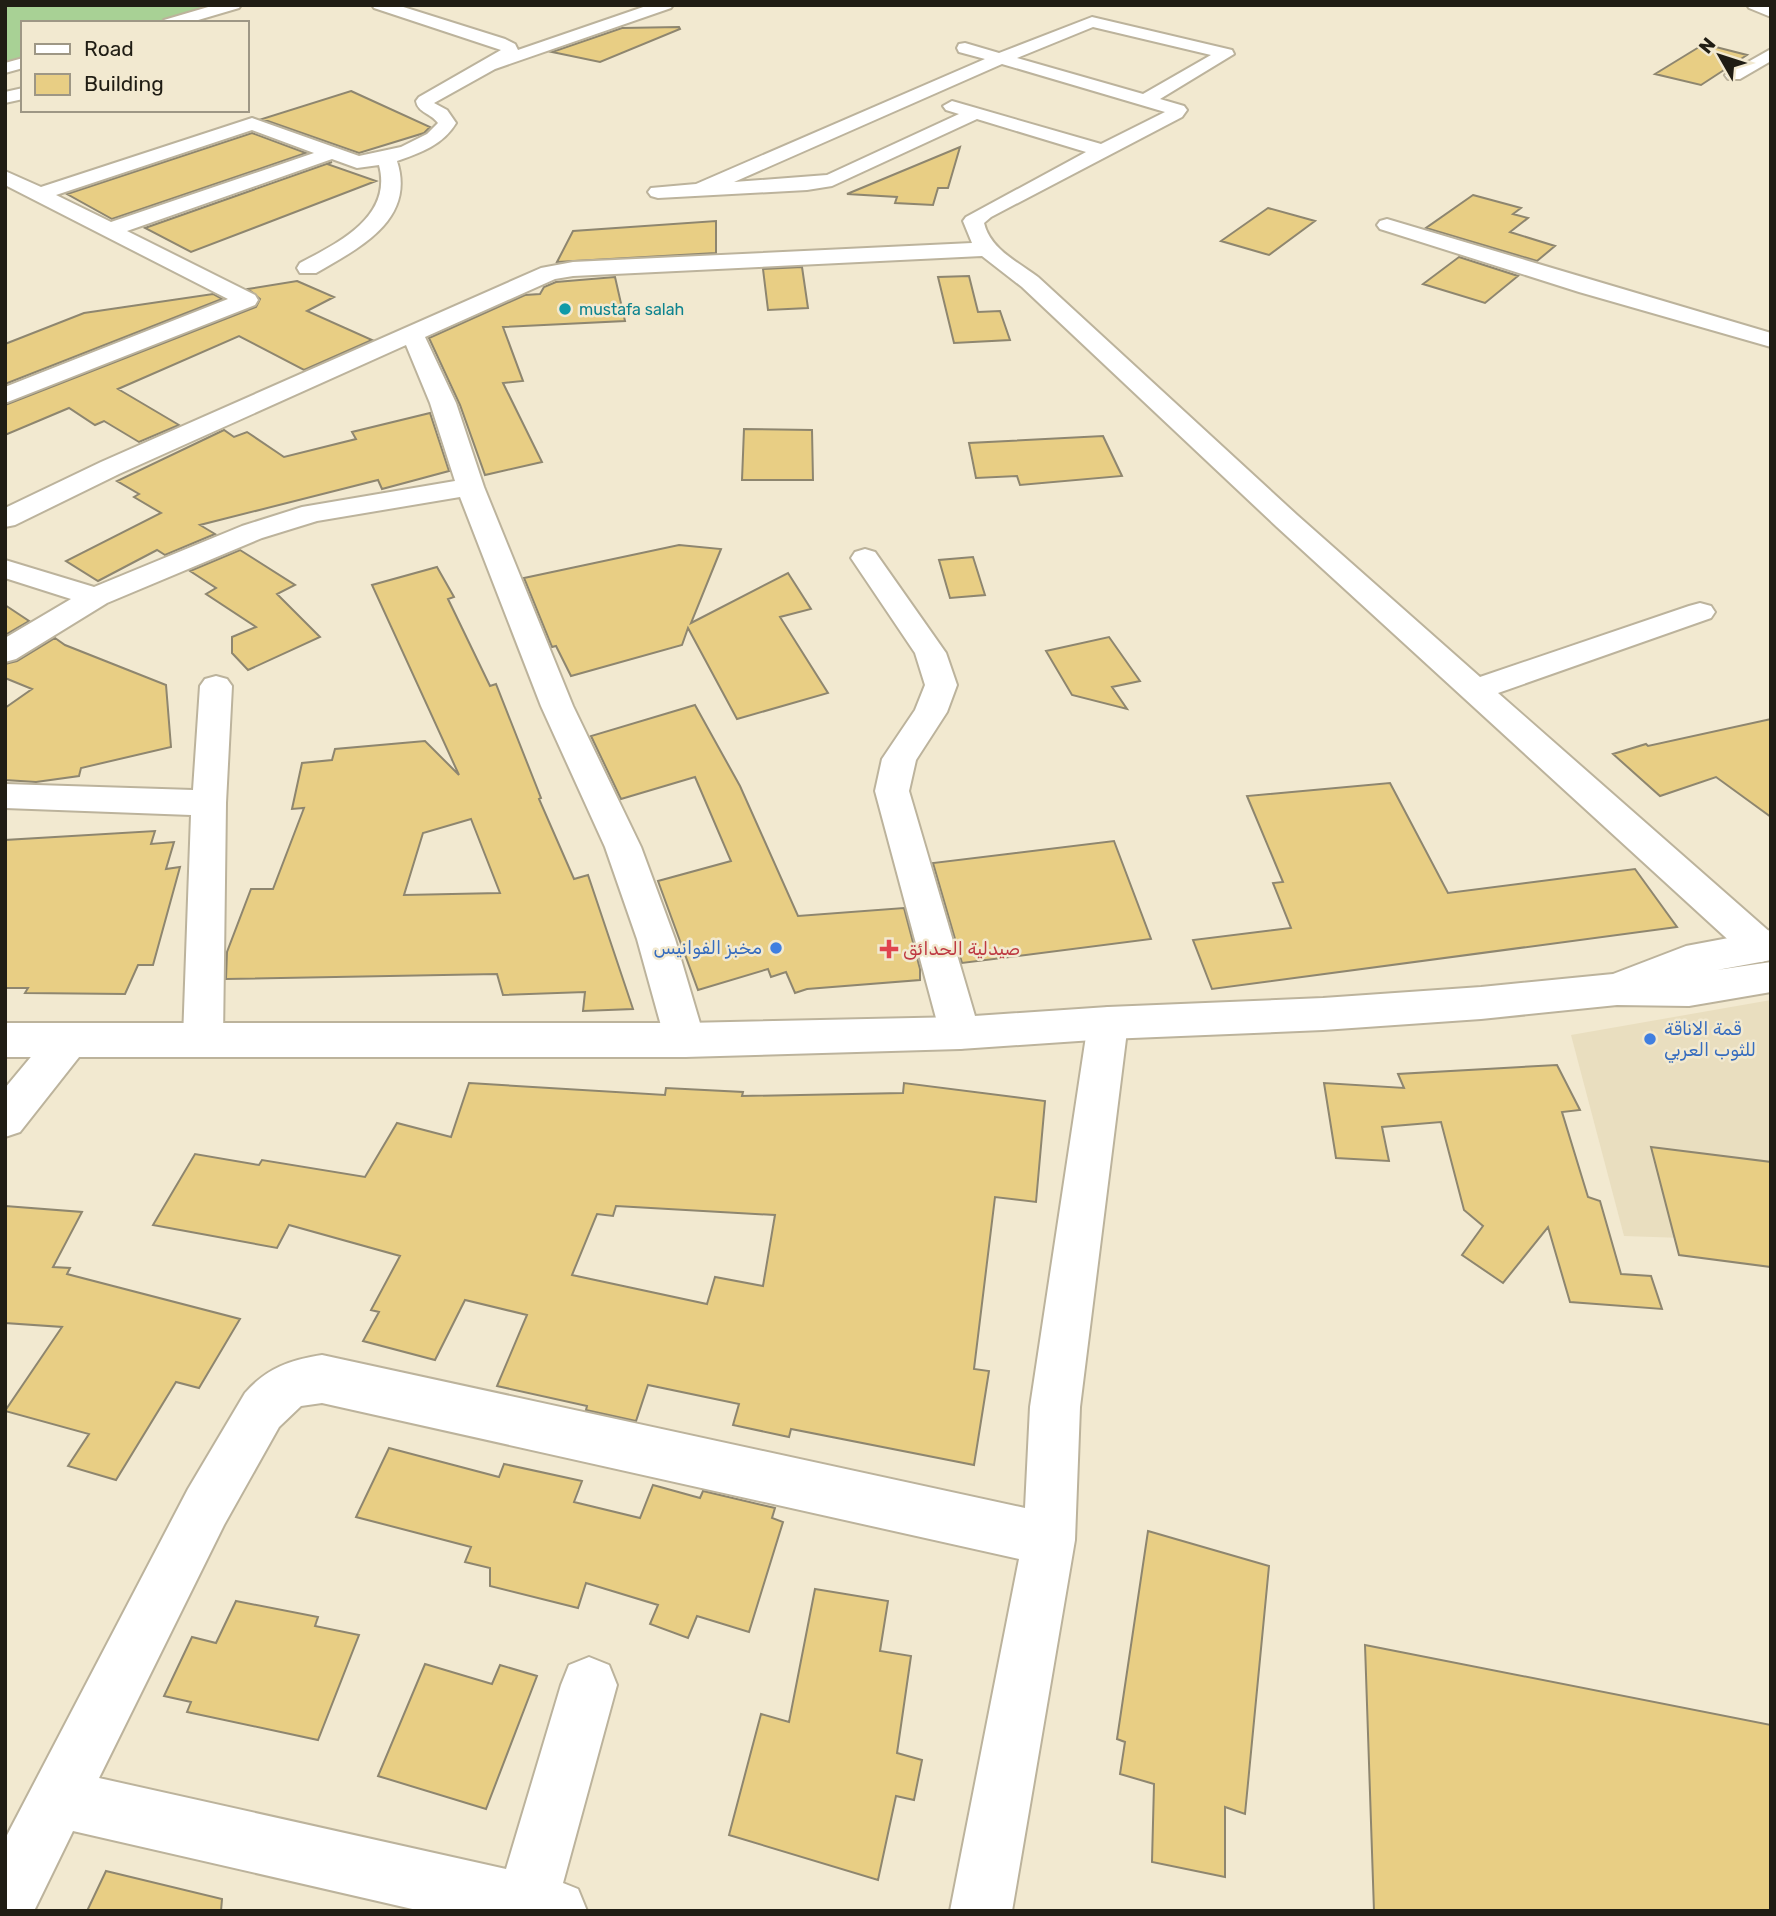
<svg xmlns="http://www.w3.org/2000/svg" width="1776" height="1916" viewBox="0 0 1776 1916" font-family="Rubik,Vazirmatn,sans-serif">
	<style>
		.built { fill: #e9debf }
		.green { fill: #a8d195 }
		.building { fill: #e8ce84; stroke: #8e866f; stroke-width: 2; fill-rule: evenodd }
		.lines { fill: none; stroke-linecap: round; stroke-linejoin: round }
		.minor-casing { stroke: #bcb39c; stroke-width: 4 }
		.secondary-casing { stroke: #bcb39c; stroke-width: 4 }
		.minor { fill: #fff; fill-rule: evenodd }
		.secondary { fill: #fff; fill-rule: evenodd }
		.culture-dot { fill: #0f9aa8; stroke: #f2e9d0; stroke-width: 2.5 }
		.shop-dot { fill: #3f7fe0; stroke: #f2e9d0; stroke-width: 2.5 }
		.health-dot { fill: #e0444e; stroke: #f2e9d0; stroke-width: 2.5 }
		.labels { text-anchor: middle; stroke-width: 5; stroke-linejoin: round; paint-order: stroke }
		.far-culture-label { font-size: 16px; fill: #0d838f; stroke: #f2e9d0; text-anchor: start }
		.shop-label { font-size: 18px; fill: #366cbe; stroke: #f2e9d0; text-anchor: end }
		.health-label { font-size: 18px; fill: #be3a42; stroke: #f2e9d0; text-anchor: start }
	</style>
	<rect width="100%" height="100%" fill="#f2e9d0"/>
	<path class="built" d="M 1771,1000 L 1771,1241 L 1624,1236 L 1571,1035 Z"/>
	<path class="green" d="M 5,5 L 218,5 L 159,23 L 23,23 L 23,63 L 5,64 Z"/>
	<path class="building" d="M 679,27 L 680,29 L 600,62 L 552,52 L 622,28 Z
		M 1704,44 L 1747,55 L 1701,85 L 1655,74 Z
		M 351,91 L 430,127 L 424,133 L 359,153 L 262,119 Z
		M 252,133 L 306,153 L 112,219 L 67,194 Z
		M 960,147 L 948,188 L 938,188 L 933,205 L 895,203 L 897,197 L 847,194 Z
		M 332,162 L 327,164 L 376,181 L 191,252 L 145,228 Z
		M 1473,195 L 1521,208 L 1513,214 L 1528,218 L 1510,232 L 1555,246 L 1537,261 L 1426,228 Z
		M 1268,208 L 1315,221 L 1269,255 L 1221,241 Z
		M 716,221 L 716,253 L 557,262 L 573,231 Z
		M 1459,257 L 1518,276 L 1485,303 L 1423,284 Z
		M 802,267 L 808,308 L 768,310 L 763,269 Z
		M 969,276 L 978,312 L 1000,311 L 1010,340 L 954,343 L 938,277 Z
		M 615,277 L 625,321 L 503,327 L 523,381 L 503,383 L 542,462 L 485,475 L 460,405 L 429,338 L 525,295 L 540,294 L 544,287 L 556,282 Z
		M 297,281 L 334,297 L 307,311 L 372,340 L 304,370 L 239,336 L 118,389 L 179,425 L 139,442 L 104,421 L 95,425 L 69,408 L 5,435 L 5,405 L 256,307 L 260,299 L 248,289 Z
		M 213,294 L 222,299 L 5,384 L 5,344 L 84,313 Z
		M 430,413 L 449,471 L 382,489 L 378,480 L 200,525 L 215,534 L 165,555 L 157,550 L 98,581 L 66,561 L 161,513 L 134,497 L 139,494 L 117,481 L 224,430 L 234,437 L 247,432 L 284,457 L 356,439 L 352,432 Z
		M 744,429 L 812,430 L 813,480 L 742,480 Z
		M 1103,436 L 1122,476 L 1020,485 L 1017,476 L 976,478 L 969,443 Z
		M 679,545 L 721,549 L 691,623 L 788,573 L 811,609 L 780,617 L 828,693 L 737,719 L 688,628 L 682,645 L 571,676 L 556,646 L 552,647 L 524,578 Z
		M 240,550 L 295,585 L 277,594 L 320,637 L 248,670 L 232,653 L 232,637 L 256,627 L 206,594 L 216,588 L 190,571 Z
		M 973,557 L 985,595 L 950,598 L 939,560 Z
		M 437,567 L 454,597 L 448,599 L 490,686 L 496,684 L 541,798 L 539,799 L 574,879 L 588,875 L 633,1009 L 583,1011 L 585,992 L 503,995 L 497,974 L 226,979 L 227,952 L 251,889 L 273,889 L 304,808 L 292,809 L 302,763 L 332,760 L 335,749 L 425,741 L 459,775 L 372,585 ZM 471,819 L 500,893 L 404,895 L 423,833 Z
		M 5,605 L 29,621 L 5,635 Z
		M 1109,637 L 1140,681 L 1112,687 L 1127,709 L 1072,695 L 1046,651 Z
		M 55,638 L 65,645 L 166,685 L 171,747 L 81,768 L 79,776 L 36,782 L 5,780 L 5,708 L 32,689 L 5,678 L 5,664 L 17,661 Z
		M 695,705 L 740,786 L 798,916 L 904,908 L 920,969 L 920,980 L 807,989 L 795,993 L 786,972 L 771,977 L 768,969 L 698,990 L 658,881 L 731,861 L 695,777 L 621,799 L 591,736 Z
		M 1771,719 L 1771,817 L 1716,777 L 1660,796 L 1613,754 L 1646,744 L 1648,746 Z
		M 1390,783 L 1448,893 L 1635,869 L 1677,927 L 1212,989 L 1193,940 L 1291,928 L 1273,883 L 1283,882 L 1247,796 Z
		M 155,831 L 151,844 L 174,842 L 166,869 L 180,867 L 153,965 L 138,965 L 125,994 L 25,993 L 28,988 L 5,988 L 5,840 Z
		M 1114,841 L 1151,939 L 962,963 L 933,863 Z
		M 1557,1065 L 1580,1110 L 1562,1112 L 1588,1197 L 1600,1201 L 1621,1274 L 1651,1276 L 1662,1309 L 1570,1302 L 1548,1227 L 1503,1283 L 1462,1255 L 1483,1226 L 1464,1210 L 1441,1122 L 1382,1127 L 1389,1161 L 1336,1158 L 1324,1083 L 1404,1088 L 1398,1074 Z
		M 469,1083 L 665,1095 L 666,1088 L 743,1092 L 742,1096 L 903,1093 L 904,1083 L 1045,1101 L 1036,1202 L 995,1197 L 974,1369 L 989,1371 L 974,1465 L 791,1429 L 789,1437 L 733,1425 L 739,1404 L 648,1385 L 636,1421 L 586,1410 L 587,1406 L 497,1386 L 527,1315 L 465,1300 L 435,1360 L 363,1341 L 379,1312 L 371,1310 L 400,1256 L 289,1225 L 277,1248 L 153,1225 L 195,1154 L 259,1165 L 262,1160 L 365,1177 L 397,1123 L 451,1137 ZM 616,1206 L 775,1215 L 763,1286 L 715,1277 L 707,1304 L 572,1275 L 597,1214 L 613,1216 Z
		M 1651,1147 L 1771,1162 L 1771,1267 L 1679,1255 Z
		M 5,1206 L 82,1212 L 53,1267 L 70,1268 L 67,1274 L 240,1319 L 199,1388 L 176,1382 L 116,1480 L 68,1466 L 89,1434 L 5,1411 L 62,1327 L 5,1323 Z
		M 389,1448 L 499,1477 L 504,1464 L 582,1481 L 574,1502 L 640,1518 L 653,1485 L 700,1498 L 703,1491 L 775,1508 L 772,1518 L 783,1522 L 749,1632 L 697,1616 L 688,1638 L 650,1624 L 658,1605 L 586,1583 L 578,1608 L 490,1586 L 490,1568 L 465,1562 L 471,1547 L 356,1517 Z
		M 1148,1531 L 1269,1566 L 1245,1814 L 1225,1807 L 1225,1877 L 1152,1862 L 1154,1784 L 1120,1774 L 1125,1742 L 1117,1739 Z
		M 815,1589 L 888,1601 L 880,1651 L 911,1656 L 897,1753 L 922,1760 L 914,1800 L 896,1796 L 878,1880 L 729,1835 L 761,1714 L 789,1722 Z
		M 236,1601 L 318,1617 L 315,1626 L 359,1635 L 318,1740 L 187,1712 L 191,1702 L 164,1696 L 192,1637 L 216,1643 Z
		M 1365,1645 L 1771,1725 L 1771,1911 L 1374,1911 Z
		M 425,1664 L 492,1684 L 500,1665 L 537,1676 L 486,1809 L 378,1776 Z
		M 106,1871 L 222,1899 L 221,1911 L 87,1911 Z"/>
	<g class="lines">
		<defs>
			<path id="minor" d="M 372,5 L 397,5 L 505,39 L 515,44 L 518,50 L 649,5 L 673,5 L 671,8 L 495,69 L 434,103 L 447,110 L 456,123 C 443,145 420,153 397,161 C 416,220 359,248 316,273 L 300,273 L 297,268 L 300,263 C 338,243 393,217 379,165 L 357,168 L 332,159 L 127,231 L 255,295 L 258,300 L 255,305 L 5,403 L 5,387 L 228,299 L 5,185 L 5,171 L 41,187 L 252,118 L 359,156 L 401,147 L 427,134 L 438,123 C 431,113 418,113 416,101 L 419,97 L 501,50 L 374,8 ZM 252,130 L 314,153 L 111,222 L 56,195 Z
				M 1092,17 L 1232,50 L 1234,54 L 1160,99 L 1184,106 L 1187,110 L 1182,117 L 991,217 L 984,223 C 990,249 1018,262 1038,277 L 1297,515 L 1480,677 L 1689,606 L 1700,603 L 1711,606 L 1715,612 L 1711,618 L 1498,693 L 1771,933 L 1771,959 L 1761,962 L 1747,957 L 1277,527 L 1022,287 L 982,256 L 573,276 L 555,279 L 425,337 L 456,403 L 484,487 L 573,706 L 641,847 L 675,939 L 705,1040 L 699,1052 L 685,1057 L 671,1052 L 665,1040 L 637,939 L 605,847 L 541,706 L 460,497 L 317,521 L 262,538 L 107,603 L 16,659 L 5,662 L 5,638 L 71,599 L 5,578 L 5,560 L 94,587 L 242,526 L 302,507 L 455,481 L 430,403 L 406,345 L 119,474 L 15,525 L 5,527 L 5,508 L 101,462 L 541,268 L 573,262 L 972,243 L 963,221 L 966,217 L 1086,152 L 977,119 L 832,186 L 807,190 L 658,198 L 651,196 L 648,192 L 651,188 L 696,184 L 985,59 L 959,52 L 957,48 L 959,44 L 965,43 L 999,53 ZM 1093,27 L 1211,55 L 1143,94 L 1017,58 ZM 1002,64 L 1165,112 L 1101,144 L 952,101 L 943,106 L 946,110 L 959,114 L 827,175 L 734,182 Z
				M 1771,49 L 1771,61 L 1740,79 L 1728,79 L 1725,75 Z
				M 23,88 L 23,99 L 5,103 L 5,92 Z
				M 1387,219 L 1771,333 L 1771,347 L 1579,292 L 1380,229 L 1377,225 L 1380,221 Z
				M 865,549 L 875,552 L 946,653 L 957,685 L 947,712 L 916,760 L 909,791 L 980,1033 L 974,1045 L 960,1049 L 946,1045 L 940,1033 L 875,791 L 882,759 L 915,710 L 925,685 L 915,653 L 851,558 L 855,552 Z
				M 216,676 L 227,679 L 232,686 L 226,803 L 223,1039 L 217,1051 L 203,1056 L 189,1051 L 183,1039 L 191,815 L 5,808 L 5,784 L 193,790 L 200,686 L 205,679 Z
				M 1108,1007 L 1122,1012 L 1128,1023 L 1080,1407 L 1075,1540 L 1012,1911 L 950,1911 L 1019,1559 L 322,1403 L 301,1406 L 279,1427 L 224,1525 L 99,1778 L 506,1869 L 561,1685 L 569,1665 L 589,1657 L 609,1665 L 617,1685 L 563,1883 L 578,1889 L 587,1911 L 421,1911 L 73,1831 L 34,1911 L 5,1911 L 5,1839 L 188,1489 L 245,1393 C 267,1368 290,1360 322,1355 L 1025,1508 L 1030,1407 L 1088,1023 L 1094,1012 Z
				M 69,1023 L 83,1028 L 89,1040 L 83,1052 L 20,1132 L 5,1137 L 5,1088 L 55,1028 Z"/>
			<path id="secondary" d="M 215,5 L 241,5 L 239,8 L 188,23 L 162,23 L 164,20 Z
				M 1747,5 L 1771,6 L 1771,17 L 1749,8 Z
				M 23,58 L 23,68 L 5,73 L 5,63 Z
				M 1771,930 L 1771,960 L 1717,970 L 1771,962 L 1771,992 L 1689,1006 L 1617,1005 L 1481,1019 L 1323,1030 L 1108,1039 L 960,1049 L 685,1057 L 5,1057 L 5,1023 L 685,1023 L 960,1017 L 1108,1007 L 1323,998 L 1481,987 L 1613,974 L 1686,946 Z"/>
		</defs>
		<use href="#minor" class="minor-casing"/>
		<use href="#secondary" class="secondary-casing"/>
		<use href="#minor" class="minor"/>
		<use href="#secondary" class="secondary"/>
	</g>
	<circle class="culture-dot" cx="565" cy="309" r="7"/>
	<g class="shop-dot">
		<circle cx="776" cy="948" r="7"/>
		<circle cx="1650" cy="1039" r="7"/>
	</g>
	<path class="health-dot" d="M885.5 938.5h7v7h7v7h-7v7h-7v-7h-7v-7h7z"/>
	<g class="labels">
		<g class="far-culture-label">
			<text x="579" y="315">mustafa salah</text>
		</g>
		<g class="shop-label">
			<text x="762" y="954">مخبز الفوانيس</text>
			<text x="1664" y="1035" text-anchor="start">قمة الاناقة<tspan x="1664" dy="21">للثوب العربي</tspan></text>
		</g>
		<g class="health-label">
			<text x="903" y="955">صيدلية الحدائق</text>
		</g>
	</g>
	<rect width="1776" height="1916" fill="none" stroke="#201d14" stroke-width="14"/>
	<rect x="21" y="21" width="228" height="91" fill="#f2e9d0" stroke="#9e9785" stroke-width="2"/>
	<rect x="35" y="44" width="35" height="10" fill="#ffffff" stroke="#9e9785" stroke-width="2"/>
	<text x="84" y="56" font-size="21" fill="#201d14">Road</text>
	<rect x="35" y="74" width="35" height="21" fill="#e8ce84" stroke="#9e9785" stroke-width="2"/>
	<text x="84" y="91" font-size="21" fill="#201d14">Building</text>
	<g transform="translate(1720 56) rotate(309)" stroke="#f2e9d0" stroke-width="5" paint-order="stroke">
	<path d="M0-5L12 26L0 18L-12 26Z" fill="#201d14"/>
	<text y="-10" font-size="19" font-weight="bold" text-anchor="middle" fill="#201d14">N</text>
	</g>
</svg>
